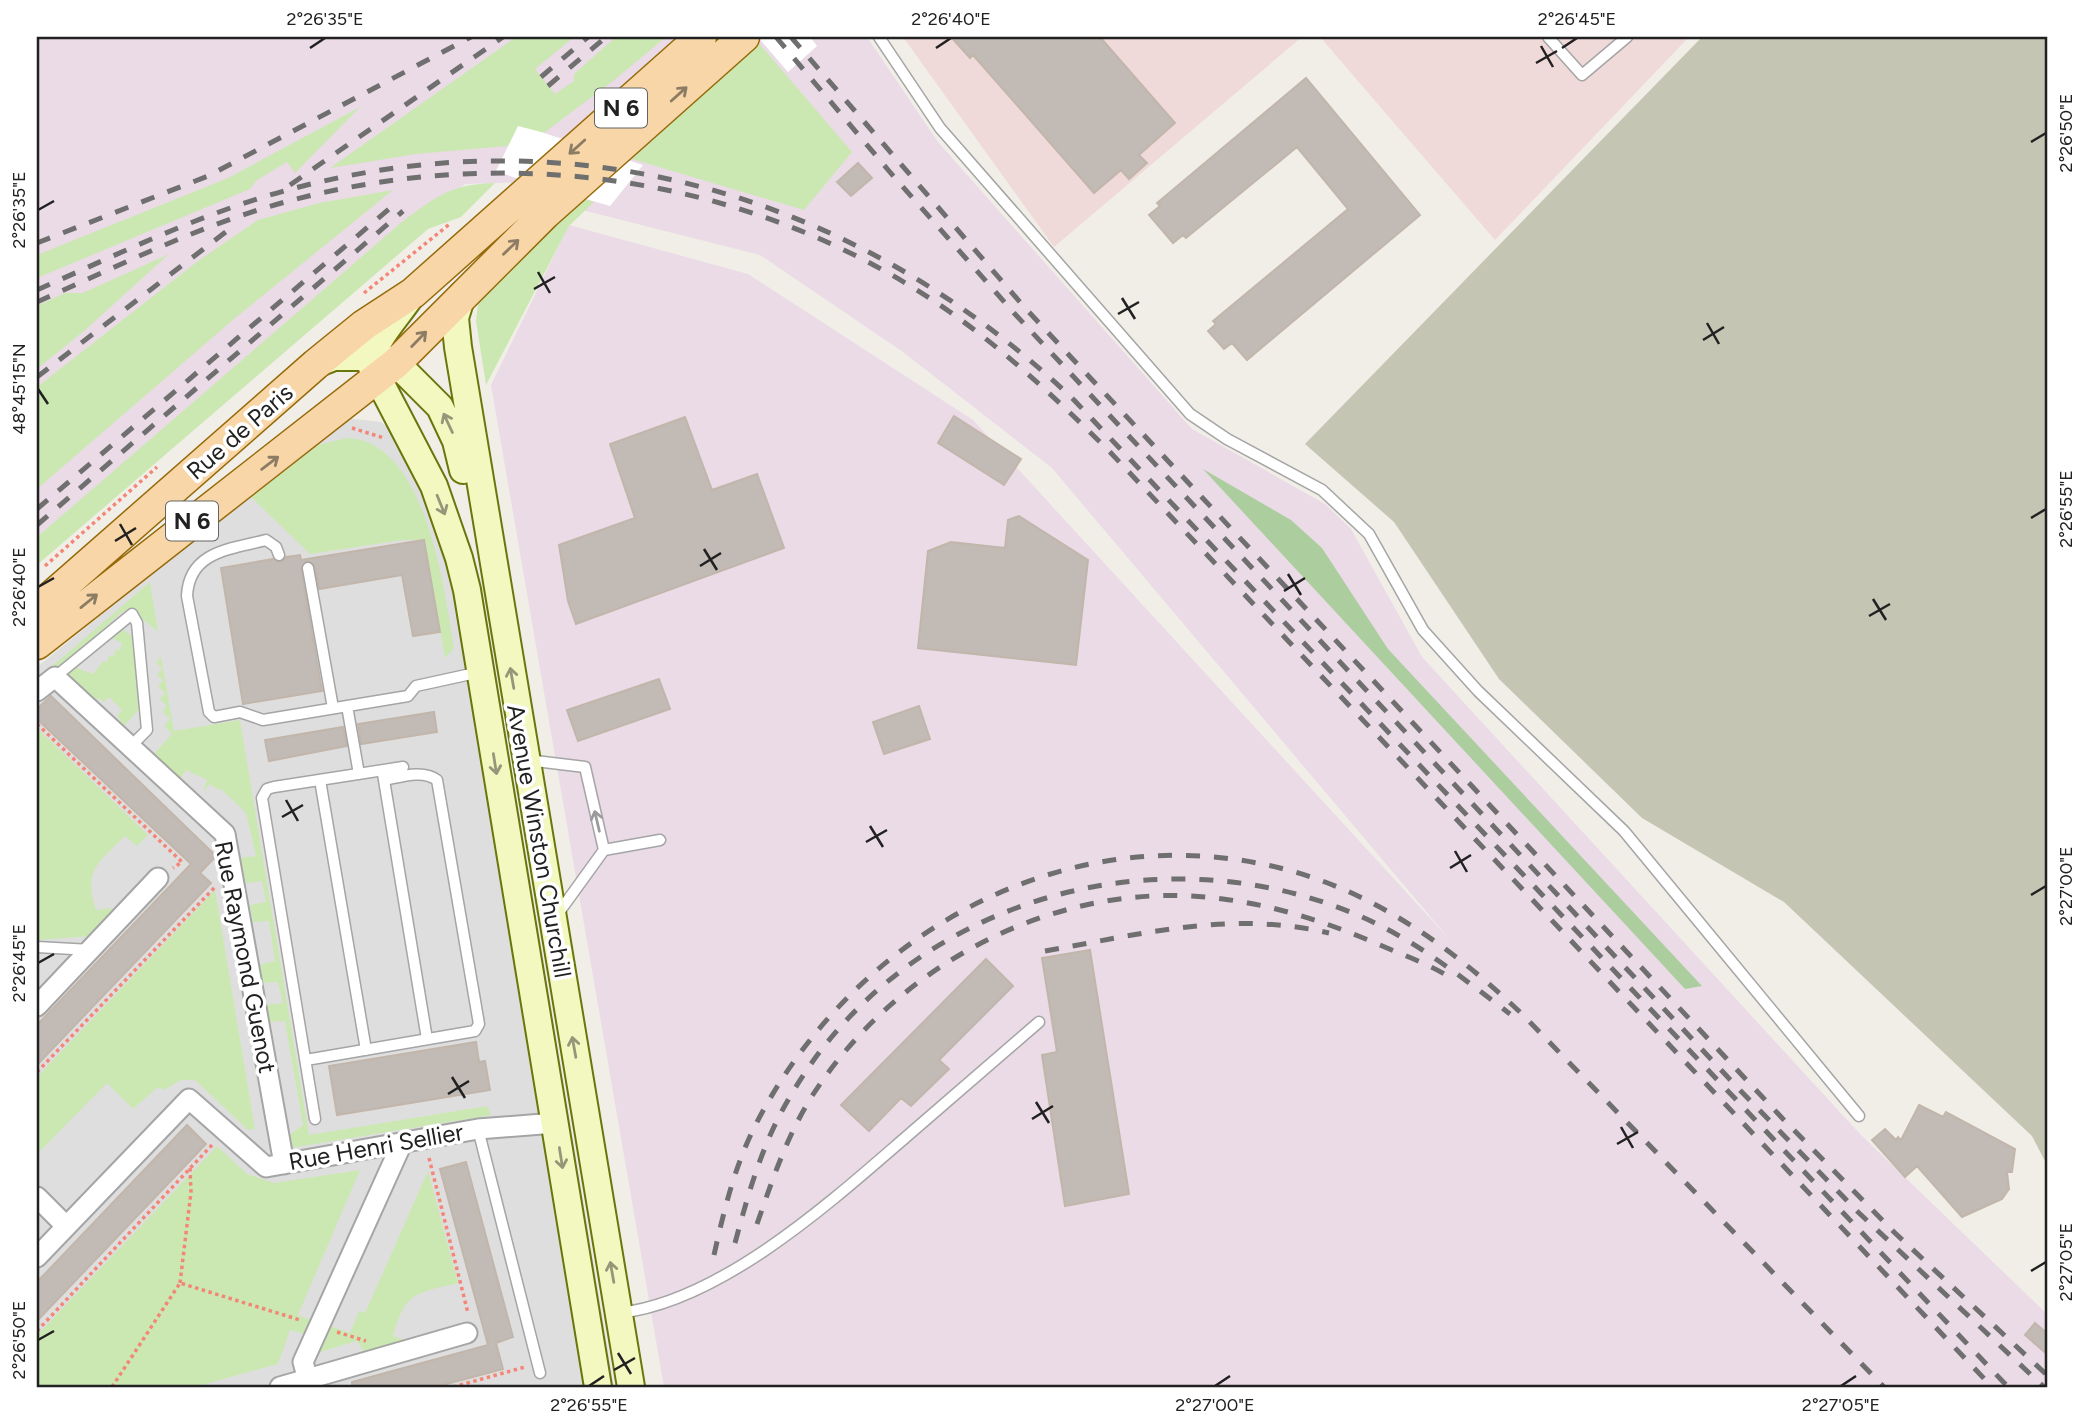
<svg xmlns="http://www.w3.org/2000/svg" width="2085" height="1424" viewBox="0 0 2085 1424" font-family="Figtree,sans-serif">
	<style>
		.residential { fill: #dfdede }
		.commercial { fill: #f0dad9 }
		.industrial { fill: #eadbe7 }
		.construction { fill: #c5c5b4 }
		.grass { fill: #cbe8b2 }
		.forest { fill: #acce9f }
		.pier { fill: #fff }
		.building { fill: #c1bab5; stroke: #c2b6ab; stroke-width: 2 }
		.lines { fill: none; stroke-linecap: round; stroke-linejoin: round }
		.service-casing { stroke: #a5a5a5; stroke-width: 13 }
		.minor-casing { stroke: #a5a5a5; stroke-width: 23 }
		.secondary-casing { stroke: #68760b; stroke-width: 30 }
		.primary-casing { stroke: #966a08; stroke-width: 33 }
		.path { stroke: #f38677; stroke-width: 3.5; stroke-dasharray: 3.5 3.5; stroke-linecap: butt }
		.service { stroke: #fff; stroke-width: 10 }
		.minor { stroke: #fff; stroke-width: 19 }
		.secondary { stroke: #f3f7c0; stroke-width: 26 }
		.primary { stroke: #f8d6a7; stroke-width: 30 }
		.rail { stroke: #6f6f6f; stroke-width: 5; stroke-dasharray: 14 14; stroke-linecap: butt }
		.oneway { stroke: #8c7c64 }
		.oneway2 { stroke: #949778 }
		.oneway3 { stroke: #9b9b9b }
		.ticks { fill: none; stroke: #212121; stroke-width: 2.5 }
		.labels { text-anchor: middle; stroke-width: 7; stroke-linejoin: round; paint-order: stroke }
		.shield { fill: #fff; stroke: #646464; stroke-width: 2 }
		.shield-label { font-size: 23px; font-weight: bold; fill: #212121 }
		.street-label { font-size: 24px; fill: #212121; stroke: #fff }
		.neatline { fill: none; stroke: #212121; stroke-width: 2.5 }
		.ticks-label { font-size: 18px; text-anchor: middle; fill: #212121 }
	</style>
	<rect width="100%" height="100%" fill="#f1eee8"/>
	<path class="residential" d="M 345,418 L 381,422 L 445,477 L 486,614 L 614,1387 L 37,1387 L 37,667 Z"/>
	<path class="commercial" d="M 903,37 L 1302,37 L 1054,247 Z
		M 1320,37 L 1689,37 L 1495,240 Z"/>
	<path class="industrial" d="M 37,37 L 867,37 L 938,142 L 1192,429 L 1325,504 L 1351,529 L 1422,657 L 1860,1134 L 2048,1315 L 2048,1387 L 664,1387 L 491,385 L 569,225 L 748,274 L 973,420 L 1451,941 L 1052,468 L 903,352 L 760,255 L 582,210 L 593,203 L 526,182 L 465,184 L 37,553 Z"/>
	<path class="construction" d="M 1702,37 L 2048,37 L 2048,1167 L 2032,1136 L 1784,902 L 1642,818 L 1499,679 L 1394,522 L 1305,444 Z"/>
	<path class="grass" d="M 516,37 L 574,37 L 535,69 L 555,94 L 574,81 L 574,74 L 616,37 L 666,37 L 613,81 L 529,144 L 416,154 L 330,168 Z
		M 757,41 L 852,152 L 804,210 L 632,159 Z
		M 360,107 L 295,173 L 287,162 L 257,180 L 250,189 L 37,278 L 37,255 L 228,178 Z
		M 495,183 L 461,217 L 428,229 L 37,565 L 37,537 L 403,221 C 437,196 452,184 495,183 Z
		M 393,190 L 234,319 L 37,489 L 37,387 L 198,261 L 258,220 L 319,203 Z
		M 581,198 L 594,202 L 569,226 L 486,385 L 476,321 L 478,304 Z
		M 169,254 L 84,331 L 37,369 L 37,306 L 65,293 L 83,293 Z
		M 347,438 C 426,441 444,587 454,648 L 445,658 L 424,540 L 402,540 L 310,554 L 251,497 L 318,445 Z
		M 150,582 L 158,632 L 131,609 L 122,612 L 56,671 L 49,669 Z
		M 122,629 L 132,636 L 141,707 L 123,727 L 117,726 L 121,721 L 117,716 L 122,710 L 109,697 L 103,702 L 99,698 L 94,703 L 68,675 L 74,667 L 93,674 L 103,661 L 107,662 L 109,655 L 113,657 L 116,649 L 120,650 L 122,643 L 109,637 Z
		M 161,657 L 174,731 L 240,720 L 309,1135 L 487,1106 L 491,1115 L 290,1148 L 288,1136 L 303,1125 L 285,1021 L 270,1022 L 267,1005 L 283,1003 L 278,982 L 263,983 L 259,965 L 275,961 L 269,921 L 253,922 L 250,905 L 266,902 L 262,881 L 246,883 L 240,858 L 256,856 L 246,813 L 221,789 L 218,790 L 210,784 L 203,792 L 207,780 L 186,770 L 177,784 L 139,743 L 153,755 L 172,734 L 164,726 L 170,719 L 162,711 L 167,706 L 160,699 L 165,693 L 158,686 L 163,680 L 157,675 L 162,669 L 156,662 Z
		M 37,728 L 148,835 L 137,846 L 125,836 C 98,863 83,870 96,910 L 111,908 L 112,915 L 94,936 L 37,940 Z
		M 215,890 L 255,1129 L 248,1130 L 195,1080 L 181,1080 L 164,1090 L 158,1087 L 133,1109 L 107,1083 L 37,1154 L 37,1077 Z
		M 217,1146 L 247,1174 L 274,1183 L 360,1170 L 298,1315 L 311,1320 L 305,1334 L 290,1330 L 278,1364 L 194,1387 L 37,1387 L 37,1335 Z
		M 428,1171 L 458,1283 C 415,1294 406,1291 393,1336 L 407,1341 L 367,1356 L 357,1341 L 320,1352 L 318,1348 L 327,1325 L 350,1333 L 359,1311 L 365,1313 Z"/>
	<path class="forest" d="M 1203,469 L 1291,520 L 1322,548 L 1388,649 L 1702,986 L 1685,989 Z"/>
	<path class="pier" d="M 758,37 L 810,37 L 817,46 L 788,72 Z
		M 518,126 L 541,132 L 643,165 L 610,206 L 524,181 L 496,171 Z"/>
	<path class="building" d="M 951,37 L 1100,37 L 1175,123 L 1139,155 L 1147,163 L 1129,179 L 1121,170 L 1094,193 L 973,55 L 970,58 Z
		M 1306,78 L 1420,215 L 1247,360 L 1232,343 L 1224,349 L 1208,331 L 1216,324 L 1213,321 L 1348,209 L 1297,147 L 1186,238 L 1183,235 L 1173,243 L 1149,215 L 1160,206 L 1157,203 Z
		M 858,163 L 872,178 L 851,196 L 837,182 Z
		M 954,416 L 1021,459 L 1004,485 L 938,443 Z
		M 685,417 L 712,490 L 757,474 L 784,548 L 576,624 L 568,601 L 559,545 L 635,518 L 610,444 Z
		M 1019,516 L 1088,560 L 1076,665 L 918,648 L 928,551 L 951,542 L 1005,548 L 1008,520 Z
		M 424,540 L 440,632 L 413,636 L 402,575 L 319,589 L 314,564 L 306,561 L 301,569 L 322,691 L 243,704 L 221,568 L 273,559 L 281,562 L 286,557 L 300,555 L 301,560 Z
		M 659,679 L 670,709 L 578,741 L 567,710 Z
		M 51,696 L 216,856 L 200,873 L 211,883 L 37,1065 L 37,1025 L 191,864 L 37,719 L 37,709 Z
		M 919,706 L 930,739 L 884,754 L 873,722 Z
		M 434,712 L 437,732 L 361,744 L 358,724 Z
		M 343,727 L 347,746 L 269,761 L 265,740 Z
		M 1090,950 L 1129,1194 L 1065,1206 L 1042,1055 L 1057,1052 L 1042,958 Z
		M 986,959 L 1013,986 L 939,1060 L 949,1069 L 911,1106 L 901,1098 L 869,1131 L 841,1105 Z
		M 476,1042 L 479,1062 L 485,1061 L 490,1090 L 337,1115 L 329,1066 Z
		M 1919,1105 L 1943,1117 L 1946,1112 L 2015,1149 L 2012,1172 L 2007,1172 L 2009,1189 L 2002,1199 L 1962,1217 L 1917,1166 L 1905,1177 L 1872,1140 L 1885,1129 L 1896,1140 L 1898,1137 L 1901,1140 Z
		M 187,1125 L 206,1144 L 37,1321 L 37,1282 Z
		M 466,1162 L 513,1337 L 496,1343 L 503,1369 L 435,1387 L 352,1387 L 352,1382 L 488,1345 L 440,1169 Z
		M 2035,1323 L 2048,1334 L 2048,1355 L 2025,1335 Z"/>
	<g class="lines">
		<defs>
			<path id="service" d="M 879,37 L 940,128 L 1190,414 L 1227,439 L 1322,490 L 1369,534 L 1423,630 L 1478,691 L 1624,831 L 1859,1116
				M 1548,37 L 1582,75 L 1627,37
				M 279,555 L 276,547 L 266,540 C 231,549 189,551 187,596 L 209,712 L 214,717 L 240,712 L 263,720 L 408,696 L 416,686 L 480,672
				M 308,568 L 333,708
				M 55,677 L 132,614 L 137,623 L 147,730 L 129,748
				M 347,706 L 359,774
				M 527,760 L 585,767 L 604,850 L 557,915
				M 383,774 L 427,1039
				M 320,780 L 366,1050
				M 604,850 L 660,840
				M 37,947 L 91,950
				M 306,1060 L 475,1031 L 479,1024 L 437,780 C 423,769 400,777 384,780
				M 315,1119 L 262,798 L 267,789 L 274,787 L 403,767
				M 478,1129 L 540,1373
				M 619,1313 C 720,1302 831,1202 906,1137 C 950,1099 994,1061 1039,1022"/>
			<path id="minor" d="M 37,691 L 55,677 L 225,834 L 284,1164
				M 37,1006 L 158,878
				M 37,1197 L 66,1226
				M 37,1257 L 189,1099 L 266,1167 L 478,1129 L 555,1123
				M 308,1380 L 303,1362 L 402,1143
				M 280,1387 L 467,1333"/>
			<path id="secondary" d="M 412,294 C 399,315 371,342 371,365 L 434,486 L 459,558 L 467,590 L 598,1387
				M 462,295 L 455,318 L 458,347 L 631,1387
				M 316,364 L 334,357 L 380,357 L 396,363 L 440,407 L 456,441 L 463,470"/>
			<path id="primary" d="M 37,609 L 316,364 L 364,325 L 413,293 L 701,37
				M 37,644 L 396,363 L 545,214 L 744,37"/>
		</defs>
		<use href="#service" class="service-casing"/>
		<use href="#minor" class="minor-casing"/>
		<use href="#secondary" class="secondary-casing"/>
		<use href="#primary" class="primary-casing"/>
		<path class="path" d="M 364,293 L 451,223
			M 352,428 L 384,438
			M 45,566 L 157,467
			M 37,724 L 182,862 L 173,868
			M 37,1072 L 216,886
			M 429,1158 L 468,1313
			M 180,1283 L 191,1192 L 190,1168
			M 37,1331 L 212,1145
			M 337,1332 L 366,1341
			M 112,1387 L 180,1283 L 300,1320
			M 453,1387 L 525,1367"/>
		<use href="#service" class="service"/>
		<use href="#minor" class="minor"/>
		<use href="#secondary" class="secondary"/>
		<use href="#primary" class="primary"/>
		<path class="rail" d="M 776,37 L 889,171 L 1014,313 L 1737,1087 L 1858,1212 L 2044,1387
			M 791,37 L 1026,309 L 1783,1119 L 1895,1233 L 2048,1376
			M 541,77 L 588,37
			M 548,86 L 606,37
			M 290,185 L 503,37
			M 37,243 L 208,176 L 471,37
			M 37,290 C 123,252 208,210 299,187 C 584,113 865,200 1074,400 L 2008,1387
			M 37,302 C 116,267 194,228 278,204 C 505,140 755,175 950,312 C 1008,353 1059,401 1110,452 L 1992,1387
			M 37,377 L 236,224
			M 37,509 L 396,203
			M 37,525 L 403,211
			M 1045,951 C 1143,934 1230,910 1329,933
			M 757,1224 C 773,1178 788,1133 814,1093 C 901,960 1064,877 1223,899 C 1278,906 1329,923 1380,945 C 1403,955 1426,963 1448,976
			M 735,1243 C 749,1191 763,1141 791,1095 C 903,902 1152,829 1355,914 C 1413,938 1460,976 1510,1014
			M 714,1255 C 724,1210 735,1165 756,1124 C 854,933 1066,815 1280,868 C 1374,891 1454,949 1522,1014 L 1884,1387"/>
	</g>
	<defs><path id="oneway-shaft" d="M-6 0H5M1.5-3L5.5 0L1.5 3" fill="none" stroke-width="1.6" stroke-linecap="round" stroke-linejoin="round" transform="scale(1.75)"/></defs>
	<g class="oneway">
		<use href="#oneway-shaft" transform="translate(679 94) rotate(-42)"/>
		<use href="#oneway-shaft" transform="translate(577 147) rotate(138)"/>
		<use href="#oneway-shaft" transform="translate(511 247) rotate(-44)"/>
		<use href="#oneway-shaft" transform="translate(419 339) rotate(-46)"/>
		<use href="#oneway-shaft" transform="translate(270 463) rotate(-37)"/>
		<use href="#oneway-shaft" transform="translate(89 601) rotate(-39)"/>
	</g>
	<g class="oneway2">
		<use href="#oneway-shaft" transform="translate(448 423) rotate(-115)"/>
		<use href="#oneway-shaft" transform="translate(441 505) rotate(68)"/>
		<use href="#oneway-shaft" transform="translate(512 678) rotate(-100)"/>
		<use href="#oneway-shaft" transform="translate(495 764) rotate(81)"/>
		<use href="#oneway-shaft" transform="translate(574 1047) rotate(-100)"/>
		<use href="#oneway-shaft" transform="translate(561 1158) rotate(81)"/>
		<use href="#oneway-shaft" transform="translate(612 1272) rotate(-100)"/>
	</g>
	<use class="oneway3" href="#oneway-shaft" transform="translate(597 821) rotate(-103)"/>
	<path class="ticks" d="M 1541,46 L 1553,67M 310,48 L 325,38M 936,48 L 951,38M 1562,48 L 1577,38M 1536,63 L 1557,51M 2031,142 L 2046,133M 38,210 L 54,201M 538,272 L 550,293M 534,289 L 555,277M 1122,298 L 1135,319M 1118,314 L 1139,302M 1707,323 L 1719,344M 1703,340 L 1724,327M 38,389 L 48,404M 2031,518 L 2046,509M 120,524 L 132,545M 115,541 L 136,528M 704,549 L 717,570M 700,566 L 721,553M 1288,574 L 1301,595M 38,587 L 54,578M 1284,591 L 1305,578M 1873,599 L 1886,620M 1869,616 L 1890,604M 286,800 L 298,821M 282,817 L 303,805M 870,826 L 883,847M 866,842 L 887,830M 1455,851 L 1467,872M 1450,868 L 1471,855M 2031,895 L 2046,886M 38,963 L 54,954M 452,1077 L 465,1098M 448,1094 L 469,1081M 1036,1102 L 1049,1123M 1032,1119 L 1053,1106M 1621,1127 L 1633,1148M 1617,1144 L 1638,1132M 2031,1271 L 2046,1262M 38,1340 L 54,1331M 618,1353 L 631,1374M 614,1370 L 635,1358M 589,1386 L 604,1376M 1215,1386 L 1230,1376M 1841,1386 L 1856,1376"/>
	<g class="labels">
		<g class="shield">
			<rect x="595" y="88.5" width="52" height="39" rx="5"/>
			<rect x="166" y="501.5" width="52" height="39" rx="5"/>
		</g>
		<g class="shield-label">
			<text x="621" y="116">N 6</text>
			<text x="192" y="529">N 6</text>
		</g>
		<g class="street-label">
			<text transform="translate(240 432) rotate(-41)" y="8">Rue de Paris</text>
			<text transform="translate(539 841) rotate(80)" y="8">Avenue Winston Churchill</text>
			<text transform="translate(245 957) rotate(79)" y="8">Rue Raymond Guenot</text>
			<text transform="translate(376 1147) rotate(-10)" y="8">Rue Henri Sellier</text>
		</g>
	</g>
	<rect width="2085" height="1424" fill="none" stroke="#ffffff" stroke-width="77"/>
	<rect x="38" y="38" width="2008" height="1348" class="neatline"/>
	<g class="ticks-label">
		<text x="325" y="25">2°26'35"E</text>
		<text x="951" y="25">2°26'40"E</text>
		<text x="1577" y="25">2°26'45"E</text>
		<text transform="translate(2066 133) rotate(-90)" y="6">2°26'50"E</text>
		<text transform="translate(19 210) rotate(-90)" y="6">2°26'35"E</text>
		<text transform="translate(19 389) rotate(-90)" y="6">48°45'15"N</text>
		<text transform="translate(2066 509) rotate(-90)" y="6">2°26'55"E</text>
		<text transform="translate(19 587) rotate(-90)" y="6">2°26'40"E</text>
		<text transform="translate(2066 886) rotate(-90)" y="6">2°27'00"E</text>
		<text transform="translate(19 963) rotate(-90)" y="6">2°26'45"E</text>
		<text transform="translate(2066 1262) rotate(-90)" y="6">2°27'05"E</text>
		<text transform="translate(19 1340) rotate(-90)" y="6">2°26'50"E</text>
		<text x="589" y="1411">2°26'55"E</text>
		<text x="1215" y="1411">2°27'00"E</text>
		<text x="1841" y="1411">2°27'05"E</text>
	</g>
</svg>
